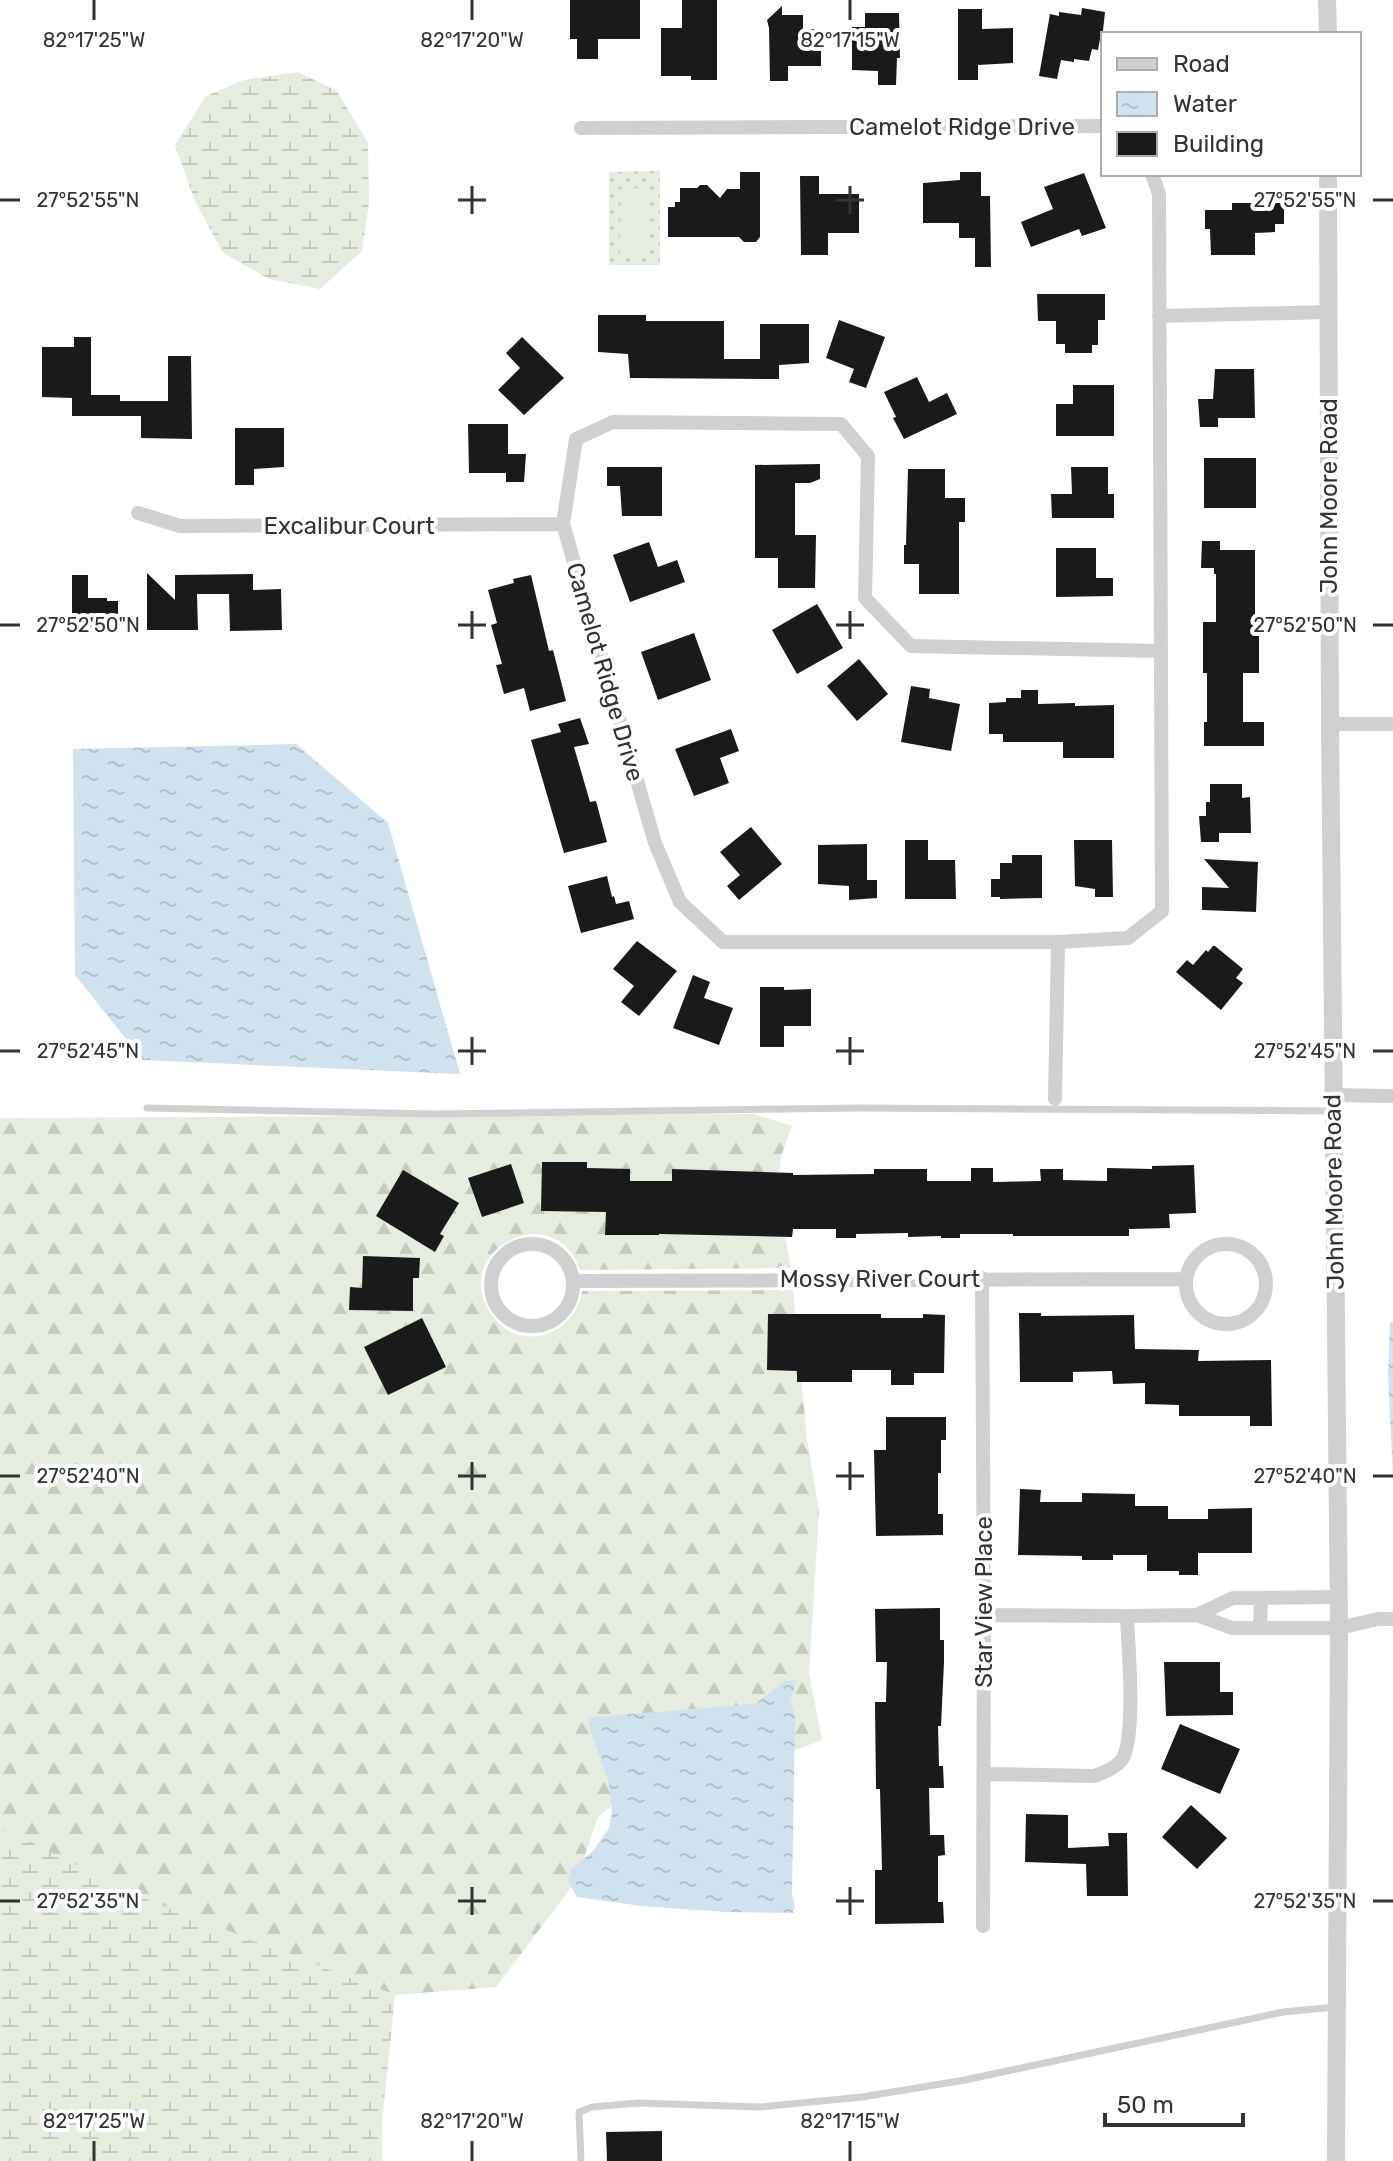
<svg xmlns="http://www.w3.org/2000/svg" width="1393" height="2161" viewBox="0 0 1393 2161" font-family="Rubik,sans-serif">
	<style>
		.green { fill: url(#green-dots) }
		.forest { fill: url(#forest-firs) }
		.wetland { fill: url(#wetland-marsh) }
		.pitch { fill: #e6ecdf }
		.water { fill: url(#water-ripples) }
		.building { fill: #1a1a1a }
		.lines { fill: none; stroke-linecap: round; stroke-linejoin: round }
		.service { stroke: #d0d0d0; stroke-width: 7 }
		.minor { stroke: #d0d0d0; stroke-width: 14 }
		.tertiary { stroke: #d0d0d0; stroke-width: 18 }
		.ticks { fill: none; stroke: #333; stroke-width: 3 }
		.labels { text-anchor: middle; stroke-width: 8; stroke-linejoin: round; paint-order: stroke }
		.street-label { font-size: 24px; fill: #333; stroke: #fff }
		.ticks-label { font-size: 20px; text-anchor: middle; fill: #333; stroke: #fff; stroke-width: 8; stroke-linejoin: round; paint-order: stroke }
	</style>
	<defs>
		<pattern id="green-dots" width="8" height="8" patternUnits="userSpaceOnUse" patternTransform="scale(2)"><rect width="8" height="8" fill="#e6ecdf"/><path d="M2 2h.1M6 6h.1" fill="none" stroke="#c6cbc0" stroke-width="1.8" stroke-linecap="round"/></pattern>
		<pattern id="forest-firs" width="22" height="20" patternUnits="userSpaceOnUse" patternTransform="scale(2)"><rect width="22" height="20" fill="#e6ecdf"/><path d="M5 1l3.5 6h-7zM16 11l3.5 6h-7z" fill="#c6cbc0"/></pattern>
		<pattern id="wetland-marsh" width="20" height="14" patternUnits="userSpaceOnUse" patternTransform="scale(2)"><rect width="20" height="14" fill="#e6ecdf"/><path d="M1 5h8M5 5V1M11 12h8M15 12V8" fill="none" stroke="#c6cbc0"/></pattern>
		<pattern id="water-ripples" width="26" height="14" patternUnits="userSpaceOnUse" patternTransform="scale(2)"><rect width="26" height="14" fill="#cfe2ee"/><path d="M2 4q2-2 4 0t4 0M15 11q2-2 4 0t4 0" fill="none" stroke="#b2c2cd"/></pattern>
	</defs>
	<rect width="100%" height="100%" fill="#fff"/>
	<path class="green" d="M 660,171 L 660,265 L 609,265 L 609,172 Z"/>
	<path class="forest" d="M 753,1114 L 792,1126 L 781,1156 L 777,1197 L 791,1268 L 580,1270 C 556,1199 455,1246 487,1307 C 494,1320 504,1331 519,1335 C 549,1343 578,1320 582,1291 L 793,1290 L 807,1440 L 819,1511 L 809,1673 L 822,1740 L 718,1779 L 640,1783 L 598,1817 L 576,1881 L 496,1987 L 395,1995 L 150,1901 L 8,1832 L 0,1830 L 0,1118 Z"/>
	<path class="wetland" d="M 298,72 L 337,91 L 368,143 L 369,203 L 362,251 L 320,289 L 269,279 L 223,253 L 195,201 L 175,145 L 206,96 L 244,80 Z
		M 0,1830 L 8,1831 L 150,1901 L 395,1995 L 382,2123 L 382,2161 L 0,2161 Z"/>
	<path class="pitch" d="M 621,188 L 651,189 L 649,254 L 620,253 Z"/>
	<path class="water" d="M 296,744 L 388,823 L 460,1074 L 143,1060 L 75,975 L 73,749 Z
		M 1390,1322 L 1393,1322 L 1393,1477 L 1388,1374 Z
		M 795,1680 C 796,1689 791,1695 790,1703 L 793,1709 L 795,1718 L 792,1894 L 795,1907 L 793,1913 L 726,1912 L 641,1906 L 577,1897 L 568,1881 L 571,1869 L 593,1851 L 609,1828 L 612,1813 L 609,1783 L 590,1729 L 589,1719 L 594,1717 L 755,1704 L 785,1681 Z"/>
	<path class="building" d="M 570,0 L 640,0 L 640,39 L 598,39 L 598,59 L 577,59 L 577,39 L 570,39 Z
		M 682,0 L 717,0 L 717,80 L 691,80 L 691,76 L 661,76 L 661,28 L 682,28 Z
		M 782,6 L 782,15 L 803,15 L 803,29 L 821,29 L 821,66 L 788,66 L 788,81 L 770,81 L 769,28 L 767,20 Z
		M 1082,8 L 1105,12 L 1102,40 L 1100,39 L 1098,50 L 1092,49 L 1089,61 L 1074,59 L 1074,62 L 1061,60 L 1057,79 L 1039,76 L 1050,14 L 1059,16 L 1059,12 L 1081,15 Z
		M 958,9 L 982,9 L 982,29 L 1013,28 L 1013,63 L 978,65 L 978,80 L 958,80 Z
		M 865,13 L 899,13 L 900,58 L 897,58 L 896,85 L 878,85 L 878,71 L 852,70 L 852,27 L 865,27 Z
		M 740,172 L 760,172 L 760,237 L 756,242 L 744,242 L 739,237 L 668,237 L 668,207 L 675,207 L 675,202 L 680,202 L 680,188 L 697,188 L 700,185 L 707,185 L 720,198 L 727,189 L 740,189 Z
		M 960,172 L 981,172 L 981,196 L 990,196 L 991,267 L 975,267 L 975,238 L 959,238 L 959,223 L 923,223 L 923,183 L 960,180 Z
		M 1084,173 L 1106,228 L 1082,236 L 1079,229 L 1031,247 L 1021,222 L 1053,209 L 1044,187 Z
		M 800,176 L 819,176 L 819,194 L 859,194 L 859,233 L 828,233 L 828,255 L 801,255 Z
		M 1232,203 L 1284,203 L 1284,224 L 1275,224 L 1275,232 L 1255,233 L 1255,255 L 1211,255 L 1210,229 L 1205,229 L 1205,210 L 1232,210 Z
		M 1037,294 L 1105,294 L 1105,320 L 1098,320 L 1098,345 L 1092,345 L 1092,353 L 1065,353 L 1065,344 L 1056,344 L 1056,321 L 1038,321 Z
		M 598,315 L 646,315 L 646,321 L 724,321 L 724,359 L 760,359 L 760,324 L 809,324 L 809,363 L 779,365 L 779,379 L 630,378 L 628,354 L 598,352 Z
		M 839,320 L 885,337 L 866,388 L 849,382 L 854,369 L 826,358 Z
		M 74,337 L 91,337 L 91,395 L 120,395 L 120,401 L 168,401 L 168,356 L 191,356 L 192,439 L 141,438 L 141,416 L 72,416 L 72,398 L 42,397 L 42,347 L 74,347 Z
		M 522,337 L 564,378 L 524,415 L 498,390 L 520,368 L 506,353 Z
		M 1215,369 L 1254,369 L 1255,418 L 1218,418 L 1218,427 L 1200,427 L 1198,399 L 1213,399 Z
		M 917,377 L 929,402 L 947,393 L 957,414 L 904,439 L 893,418 L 896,417 L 884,392 Z
		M 1073,385 L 1114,385 L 1114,436 L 1056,436 L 1056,404 L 1073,404 Z
		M 468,424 L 508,424 L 508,454 L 526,454 L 524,482 L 506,482 L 506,473 L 469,473 Z
		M 235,428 L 284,428 L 284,467 L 254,469 L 254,485 L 235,485 Z
		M 1204,458 L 1256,458 L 1256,508 L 1204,508 Z
		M 820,464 L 820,479 L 810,483 L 795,483 L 795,535 L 816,535 L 815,588 L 778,588 L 778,558 L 755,558 L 755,465 Z
		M 607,467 L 662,467 L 662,516 L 622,516 L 620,486 L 607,486 Z
		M 1071,467 L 1108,467 L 1108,494 L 1114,494 L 1114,518 L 1052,518 L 1051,494 L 1072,494 Z
		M 908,469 L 945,469 L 945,498 L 965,498 L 965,522 L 959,522 L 959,594 L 919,594 L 919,564 L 904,564 L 904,545 L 906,545 Z
		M 1202,541 L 1220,541 L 1220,550 L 1255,550 L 1255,622 L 1259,622 L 1259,673 L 1243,673 L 1243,722 L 1264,722 L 1264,746 L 1204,746 L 1204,722 L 1207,722 L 1207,673 L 1203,673 L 1203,622 L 1216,622 L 1216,574 L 1214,574 L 1214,568 L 1201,568 Z
		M 649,542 L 658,567 L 677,560 L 685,582 L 630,602 L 613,555 Z
		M 1056,548 L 1096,548 L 1096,578 L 1113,578 L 1113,596 L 1056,597 Z
		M 147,573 L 175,600 L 175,575 L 253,574 L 253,590 L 281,589 L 282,630 L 230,631 L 229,594 L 197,594 L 198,630 L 147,630 Z
		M 72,575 L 88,575 L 88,598 L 107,598 L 107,601 L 118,601 L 118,628 L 103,628 L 103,631 L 81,631 L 81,628 L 72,629 Z
		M 531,575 L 549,651 L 553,650 L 566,701 L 530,711 L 524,688 L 504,694 L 496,665 L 502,664 L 491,625 L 497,623 L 488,590 L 514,583 L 513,579 Z
		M 817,604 L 843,648 L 797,674 L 772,630 Z
		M 694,633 L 711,680 L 658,700 L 641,652 Z
		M 859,659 L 888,694 L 857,721 L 827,686 Z
		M 911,686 L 930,689 L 929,698 L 960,704 L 951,751 L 901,742 Z
		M 1021,690 L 1038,690 L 1038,704 L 1075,703 L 1075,706 L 1114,705 L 1114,758 L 1063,758 L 1063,742 L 1003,742 L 1003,734 L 989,734 L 989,703 L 1006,702 L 1006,698 L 1021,698 Z
		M 580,718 L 589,744 L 574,747 L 590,802 L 596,801 L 607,842 L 564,853 L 531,740 L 561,732 L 558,724 Z
		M 731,729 L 739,751 L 720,758 L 729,783 L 694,796 L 675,749 Z
		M 1210,784 L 1242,784 L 1242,798 L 1250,797 L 1251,833 L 1219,833 L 1219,842 L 1201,842 L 1199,816 L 1206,816 L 1206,802 L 1210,802 Z
		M 751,827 L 782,864 L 739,900 L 727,886 L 740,875 L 720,852 Z
		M 905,840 L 928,840 L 928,860 L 955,860 L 956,899 L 905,899 Z
		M 1074,840 L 1112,840 L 1113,897 L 1095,897 L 1095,889 L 1075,886 Z
		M 867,844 L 867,880 L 877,880 L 877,898 L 849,900 L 849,886 L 818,884 L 818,845 Z
		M 1012,855 L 1042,855 L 1042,898 L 1000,899 L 1000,897 L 991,897 L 991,879 L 1000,879 L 1000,863 L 1012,863 Z
		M 1204,859 L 1258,862 L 1256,912 L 1202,910 L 1202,887 L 1229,888 Z
		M 607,876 L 612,897 L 614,896 L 616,904 L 629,901 L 634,919 L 581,933 L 568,886 Z
		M 637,941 L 677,971 L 639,1016 L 621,1002 L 634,986 L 613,969 Z
		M 1213,946 L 1215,946 L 1243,969 L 1236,978 L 1243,983 L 1221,1010 L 1176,972 L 1187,960 L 1193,965 L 1206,950 L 1208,952 Z
		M 693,975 L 710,982 L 704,998 L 733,1008 L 719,1045 L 673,1028 Z
		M 760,987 L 784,987 L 784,990 L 811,989 L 811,1026 L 784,1026 L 784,1047 L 760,1047 Z
		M 542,1162 L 587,1162 L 587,1168 L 630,1169 L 630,1181 L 672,1181 L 672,1169 L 793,1173 L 793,1175 L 874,1174 L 874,1169 L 927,1169 L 927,1181 L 971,1181 L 971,1168 L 993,1168 L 993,1182 L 1041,1181 L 1040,1169 L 1063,1169 L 1063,1180 L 1107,1181 L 1107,1168 L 1152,1169 L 1152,1166 L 1194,1165 L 1196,1213 L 1169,1214 L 1170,1228 L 1129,1229 L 1129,1236 L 1013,1236 L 1013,1234 L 960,1234 L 960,1238 L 941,1238 L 941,1236 L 908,1237 L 908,1233 L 856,1234 L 856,1238 L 836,1238 L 836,1229 L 793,1229 L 792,1237 L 659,1234 L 659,1235 L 605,1235 L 606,1212 L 541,1211 Z
		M 511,1164 L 524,1203 L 482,1217 L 468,1178 Z
		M 403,1170 L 459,1203 L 440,1234 L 444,1236 L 435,1252 L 376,1216 Z
		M 363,1256 L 420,1258 L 419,1278 L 413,1278 L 413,1311 L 349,1310 L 350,1287 L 362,1288 Z
		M 1019,1313 L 1041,1313 L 1041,1316 L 1134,1315 L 1135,1349 L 1199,1350 L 1198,1361 L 1271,1360 L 1272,1426 L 1250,1426 L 1250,1416 L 1179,1416 L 1179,1405 L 1145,1404 L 1145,1383 L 1113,1384 L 1112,1371 L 1073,1372 L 1073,1382 L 1020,1382 Z
		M 768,1314 L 881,1314 L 881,1318 L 923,1318 L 923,1314 L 945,1315 L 944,1373 L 914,1373 L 914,1385 L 891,1385 L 891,1370 L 852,1370 L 852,1382 L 797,1382 L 797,1371 L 767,1370 Z
		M 422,1318 L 446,1367 L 388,1395 L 364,1347 Z
		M 886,1417 L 946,1417 L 946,1440 L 941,1440 L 941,1473 L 938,1473 L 938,1514 L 943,1514 L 943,1535 L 876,1536 L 874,1450 L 886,1450 Z
		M 1020,1489 L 1041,1490 L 1040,1502 L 1082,1502 L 1082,1493 L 1135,1494 L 1135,1506 L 1168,1506 L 1168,1519 L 1208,1519 L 1208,1509 L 1252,1508 L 1252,1553 L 1198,1553 L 1198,1575 L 1179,1575 L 1179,1571 L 1147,1571 L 1147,1555 L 1113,1555 L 1113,1560 L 1082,1560 L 1082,1556 L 1018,1555 Z
		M 940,1608 L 940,1640 L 944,1640 L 944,1662 L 941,1726 L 938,1726 L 939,1766 L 943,1766 L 944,1788 L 929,1788 L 930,1835 L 944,1835 L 945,1855 L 938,1856 L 938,1902 L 943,1902 L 944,1923 L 875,1924 L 875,1870 L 882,1870 L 880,1789 L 876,1789 L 875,1702 L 886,1702 L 887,1662 L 876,1662 L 875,1609 Z
		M 1164,1662 L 1220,1662 L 1220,1692 L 1233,1692 L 1233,1715 L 1166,1716 Z
		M 1180,1724 L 1240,1749 L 1220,1794 L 1161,1769 Z
		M 1191,1805 L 1227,1838 L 1197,1869 L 1162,1837 Z
		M 1026,1814 L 1068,1815 L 1068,1848 L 1109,1846 L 1108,1833 L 1127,1833 L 1128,1896 L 1087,1896 L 1086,1864 L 1025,1862 Z
		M 662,2131 L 662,2161 L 607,2161 L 606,2132 Z"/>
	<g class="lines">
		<path class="service" d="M 147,1108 L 434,1114 L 858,1108 L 1333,1111
			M 581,2161 L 579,2112 L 592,2107 L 638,2103 L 760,2107 L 862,2097 L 965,2080 L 1283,2012 L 1335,2007"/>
		<path class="minor" d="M 581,128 L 1103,126
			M 1152,174 L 1159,194 L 1162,911 L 1128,938 L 1058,942 L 723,942 L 680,902 L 655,843 L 563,524 L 576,439 L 613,422 L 841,424 L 868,456 L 865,598 L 911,646 L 1161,651
			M 1159,316 L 1329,312
			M 138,513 L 180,526 L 563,524
			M 1330,724 L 1393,724
			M 1332,1095 L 1393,1096
			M 1055,1099 L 1058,942
			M1186 1284a40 40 0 1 1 80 0a40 40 0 1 1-80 0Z
			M491 1285a41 41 0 1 1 82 0a41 41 0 1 1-82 0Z
			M 982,1278 L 984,1615 L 983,1926
			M 573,1281 L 1186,1279
			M 984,1615 L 1127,1616 L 1197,1615 L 1233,1598 L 1338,1597
			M 1197,1615 L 1232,1628 L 1339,1628 L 1378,1619 L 1393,1619
			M 1260,1628 L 1261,1598
			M 984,1774 L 1094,1776 C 1103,1773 1114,1769 1121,1761 C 1137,1740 1128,1646 1127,1616"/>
		<path class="tertiary" d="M 1327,0 L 1328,34
			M 1328,174 L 1330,724 L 1339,1628 L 1336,2161"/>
	</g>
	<path class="ticks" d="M 94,0 L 94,20M 472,0 L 472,20M 850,0 L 850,20M 472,186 L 472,214M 850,186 L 850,214M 0,200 L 20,200M 458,200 L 486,200M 836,200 L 864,200M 1373,200 L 1393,200M 472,611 L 472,639M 850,611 L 850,639M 0,625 L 20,625M 458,625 L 486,625M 836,625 L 864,625M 1373,625 L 1393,625M 472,1037 L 472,1065M 850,1037 L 850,1065M 0,1051 L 20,1051M 458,1051 L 486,1051M 836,1051 L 864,1051M 1373,1051 L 1393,1051M 472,1462 L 472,1490M 850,1462 L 850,1490M 0,1476 L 20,1476M 458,1476 L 486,1476M 836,1476 L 864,1476M 1373,1476 L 1393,1476M 472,1887 L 472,1915M 850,1887 L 850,1915M 0,1901 L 20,1901M 458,1901 L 486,1901M 836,1901 L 864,1901M 1373,1901 L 1393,1901M 94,2141 L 94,2161M 472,2141 L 472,2161M 850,2141 L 850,2161"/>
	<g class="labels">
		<g class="street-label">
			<text x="962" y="135">Camelot Ridge Drive</text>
			<text transform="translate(1329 496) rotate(-90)" y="8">John Moore Road</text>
			<text x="349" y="534">Excalibur Court</text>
			<text transform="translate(605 672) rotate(74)" y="8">Camelot Ridge Drive</text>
			<text transform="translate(1334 1192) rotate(-91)" y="8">John Moore Road</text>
			<text x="880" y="1287">Mossy River Court</text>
			<text transform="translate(984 1602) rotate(-90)" y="8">Star View Place</text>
		</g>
	</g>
	<g class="ticks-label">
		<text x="94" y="47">82°17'25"W</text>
		<text x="472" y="47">82°17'20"W</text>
		<text x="850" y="47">82°17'15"W</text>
		<text x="88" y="207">27°52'55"N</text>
		<text x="1305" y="207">27°52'55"N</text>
		<text x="88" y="632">27°52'50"N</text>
		<text x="1305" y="632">27°52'50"N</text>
		<text x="88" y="1058">27°52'45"N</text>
		<text x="1305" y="1058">27°52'45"N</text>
		<text x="88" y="1483">27°52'40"N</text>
		<text x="1305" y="1483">27°52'40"N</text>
		<text x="88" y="1908">27°52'35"N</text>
		<text x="1305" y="1908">27°52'35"N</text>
		<text x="94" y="2128">82°17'25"W</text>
		<text x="472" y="2128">82°17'20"W</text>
		<text x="850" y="2128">82°17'15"W</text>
	</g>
	<rect x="1101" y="32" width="260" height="144" fill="#ffffff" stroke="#adadad" stroke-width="2"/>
	<rect x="1117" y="58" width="40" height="12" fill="#d0d0d0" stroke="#adadad" stroke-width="2"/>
	<text x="1173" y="72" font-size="24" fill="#333333">Road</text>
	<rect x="1117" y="92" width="40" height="24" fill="url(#water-ripples)" stroke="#adadad" stroke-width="2"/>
	<text x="1173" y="112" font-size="24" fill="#333333">Water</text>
	<rect x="1117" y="132" width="40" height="24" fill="#1a1a1a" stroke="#adadad" stroke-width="2"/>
	<text x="1173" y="152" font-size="24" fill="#333333">Building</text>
	<path d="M1105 2113v12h138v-12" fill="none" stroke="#333333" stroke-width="4"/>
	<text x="1117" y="2113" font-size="24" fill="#333333" stroke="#ffffff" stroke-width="6" paint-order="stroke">50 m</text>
</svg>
